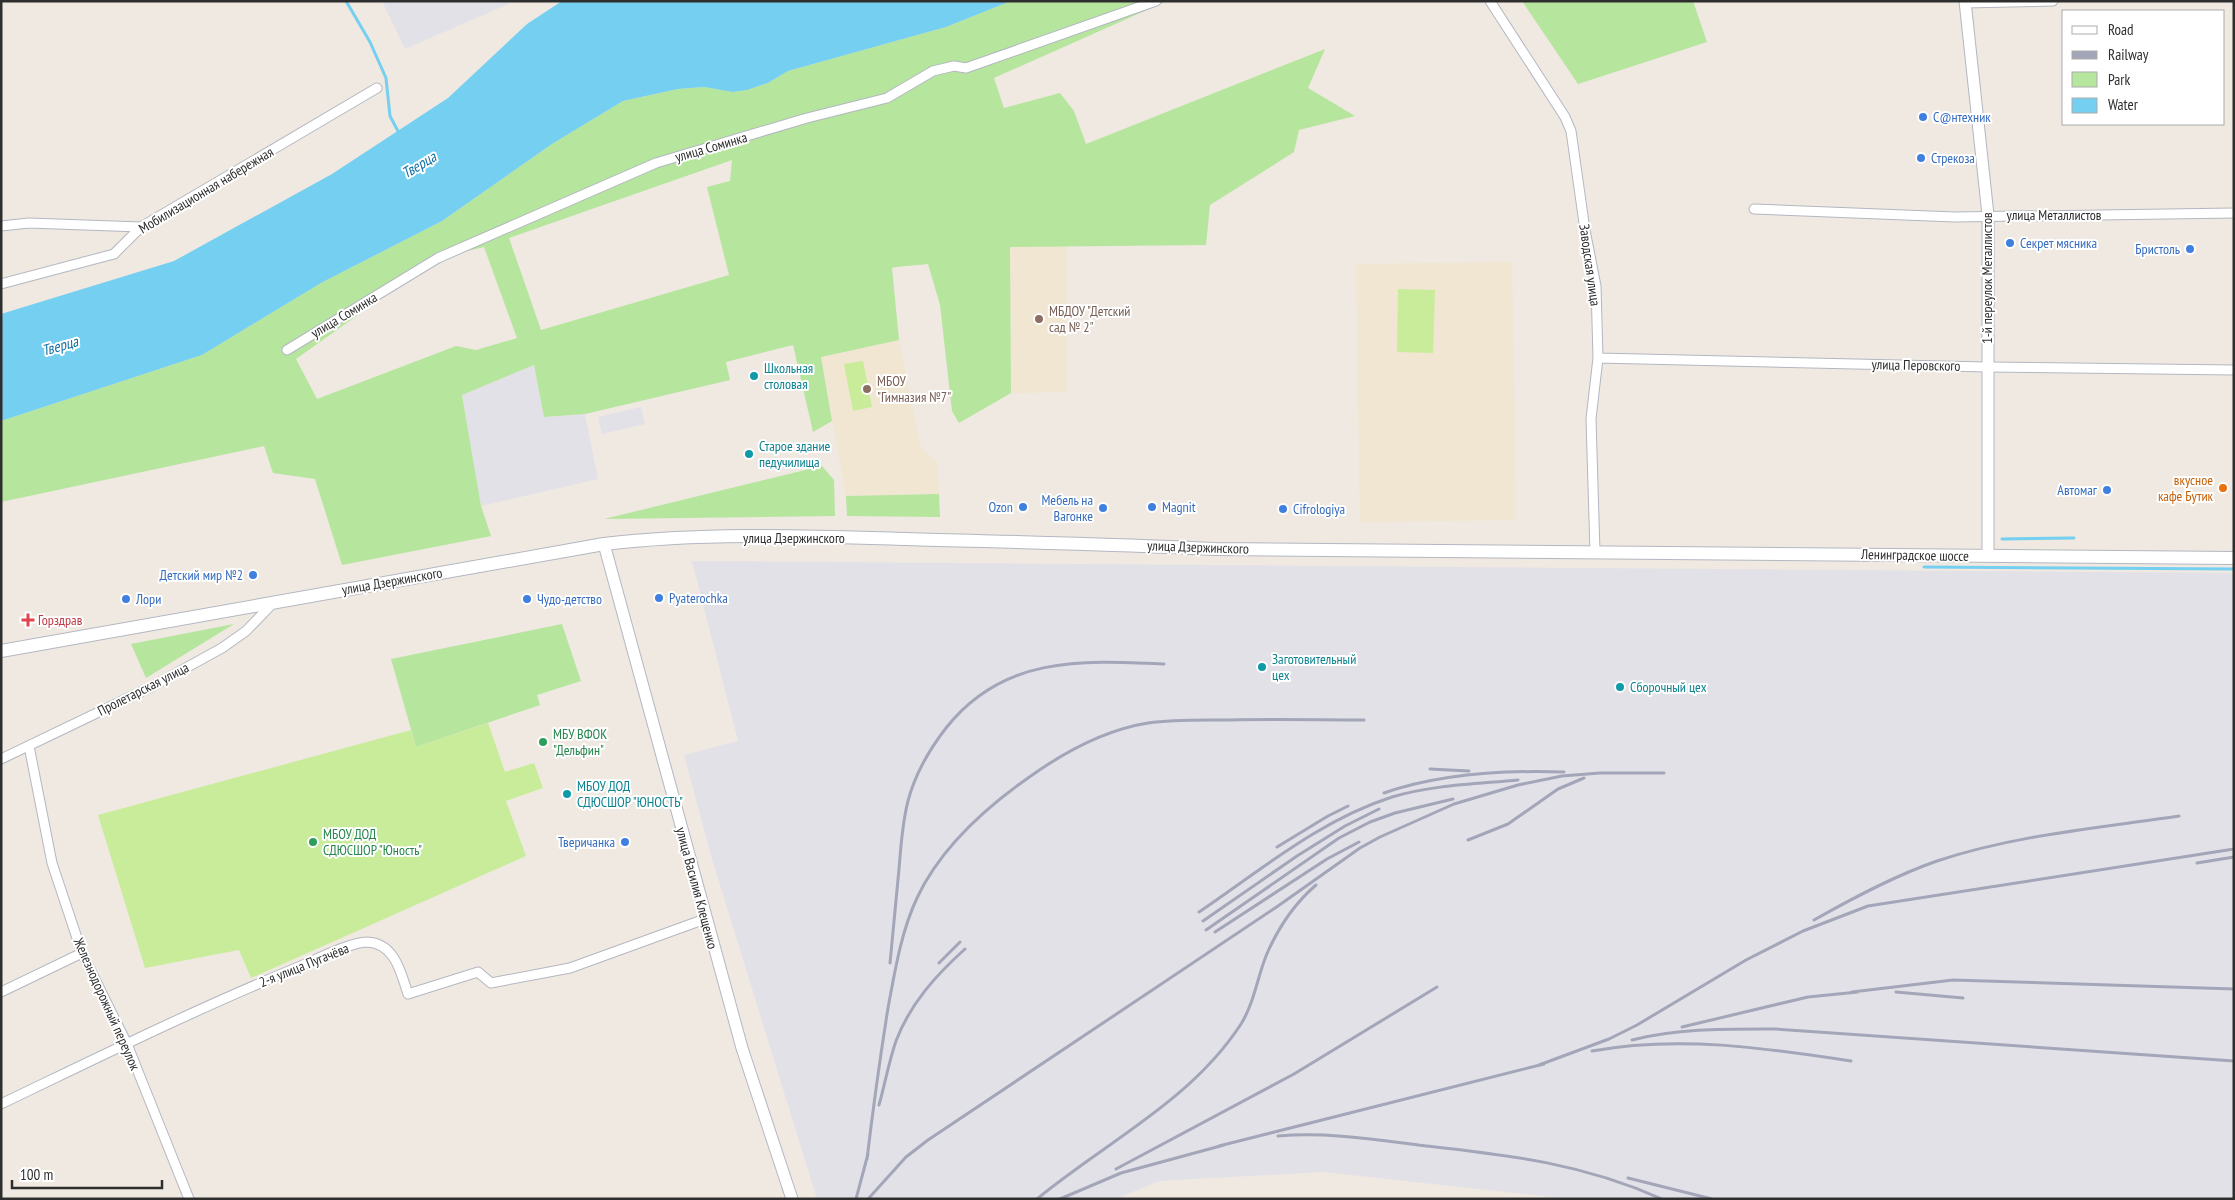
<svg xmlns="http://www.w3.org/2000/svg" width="2235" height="1200" viewBox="0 0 2235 1200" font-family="'PT Sans Narrow',sans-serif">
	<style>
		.industrial { fill: #e3e1e8 }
		.education { fill: #f0e6d1 }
		.green { fill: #b6e59e; fill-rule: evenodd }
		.pitch { fill: #c9ec9a }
		.water { fill: #75cff0 }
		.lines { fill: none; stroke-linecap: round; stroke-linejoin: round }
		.stream { stroke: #75cff0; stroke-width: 3 }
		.minor-casing { stroke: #b4b7c1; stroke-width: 11 }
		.tertiary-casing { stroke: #b4b7c1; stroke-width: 13 }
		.secondary-casing { stroke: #b4b7c1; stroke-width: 14 }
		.minor { stroke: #fff; stroke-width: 9 }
		.tertiary { stroke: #fff; stroke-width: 11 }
		.secondary { stroke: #fff; stroke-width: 12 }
		.rail { stroke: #a3a6b8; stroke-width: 3 }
		.shop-dot { fill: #3f7fe0; stroke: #fff; stroke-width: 2 }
		.education-dot { fill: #8d6e63; stroke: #fff; stroke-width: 2 }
		.culture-dot { fill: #0f9aa8; stroke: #fff; stroke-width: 2 }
		.food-dot { fill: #e8710a; stroke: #fff; stroke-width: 2 }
		.health-dot { fill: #e0444e; stroke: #fff; stroke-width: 2 }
		.leisure-dot { fill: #2e9e5b; stroke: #fff; stroke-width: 2 }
		.labels { text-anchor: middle; stroke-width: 4; stroke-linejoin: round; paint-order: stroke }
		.shop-label { font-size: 14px; fill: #366cbe; stroke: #fff; text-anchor: start }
		.street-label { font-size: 14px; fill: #2e2e2e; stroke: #fff }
		.education-label { font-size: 14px; fill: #785e54; stroke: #fff; text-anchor: start }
		.culture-label { font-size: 14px; fill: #0d838f; stroke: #fff; text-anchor: start }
		.food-label { font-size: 14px; fill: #c56008; stroke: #fff; text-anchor: end }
		.health-label { font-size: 14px; fill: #be3a42; stroke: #fff; text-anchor: start }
		.leisure-label { font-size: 14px; fill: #27864d; stroke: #fff; text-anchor: start }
		.water-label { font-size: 15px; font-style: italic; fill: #0d6fa3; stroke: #fff }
	</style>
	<rect width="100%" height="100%" fill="#efe9e1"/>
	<path class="industrial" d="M 382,1 L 515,1 L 405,49 Z
		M 534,365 L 544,417 L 585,414 L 598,479 L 481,506 L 462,395 Z
		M 641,407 L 645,424 L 602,434 L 598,417 Z
		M 692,561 L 2234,573 L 2234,1199 L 1570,1199 L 1324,1172 L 1159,1181 L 1116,1199 L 817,1199 L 712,859 L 684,755 L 738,741 Z"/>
	<path class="education" d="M 1067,246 L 1067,392 L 1011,393 L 1010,247 Z
		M 1512,262 L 1516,520 L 1360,522 L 1356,264 Z
		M 899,340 L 921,448 L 937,462 L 939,494 L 846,496 L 821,356 Z"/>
	<path class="green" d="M 1011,1 L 1167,1 L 994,78 L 1004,108 L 1060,93 L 1074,111 L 1086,144 L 1325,49 L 1308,88 L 1355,116 L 1299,130 L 1294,152 L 1210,205 L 1206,245 L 1010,247 L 1011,393 L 959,423 L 952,411 L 940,305 L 928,264 C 916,266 904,265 892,268 L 899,340 L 821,357 L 832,421 L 813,432 L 793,345 L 726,362 L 730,380 L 585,414 L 544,417 L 534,365 L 462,395 L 481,506 L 491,536 L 342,565 L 315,479 L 273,473 L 264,446 L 1,502 L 1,421 L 202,355 L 321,283 L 442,221 L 552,144 L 623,101 L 678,89 L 704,87 L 733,92 L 747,90 L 768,83 L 788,71 L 946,27 ZM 732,160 L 730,181 L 707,187 L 729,275 L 541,330 L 509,238 ZM 484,247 L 517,338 L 476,350 L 456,346 L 317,399 L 296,359 L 438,258 Z
		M 1522,1 L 1693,1 L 1707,42 L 1578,84 Z
		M 822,466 L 834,480 L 835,516 L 604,519 Z
		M 939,494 L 940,517 L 847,516 L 846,496 Z
		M 234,624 L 146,678 L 131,644 Z
		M 562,624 L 581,681 L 537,695 L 540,705 L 416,747 L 391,659 Z"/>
	<path class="pitch" d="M 1398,289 L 1435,290 L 1433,353 L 1397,352 Z
		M 863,361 L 872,407 L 853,411 L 844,364 Z
		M 488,723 L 505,772 L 534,763 L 543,788 L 506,801 L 526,856 L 251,978 L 239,950 L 145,968 L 98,815 L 411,730 L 416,747 Z"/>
	<path class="water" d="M 562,1 L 1011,1 L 946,27 L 788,71 L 768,83 L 747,90 L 733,92 L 704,87 L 678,89 L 623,101 L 552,144 L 442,221 L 321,283 L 202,355 L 1,421 L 1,314 L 174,261 L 332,174 L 448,98 L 527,24 Z"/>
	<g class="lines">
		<path class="stream" d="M 346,1 L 370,42 L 386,78 L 390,116 L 399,133
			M 2002,539 L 2074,538
			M 1924,567 L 2234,569"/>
		<defs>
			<path id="minor" d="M 1490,1 L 1565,117 L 1571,131 L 1585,230 L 1596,286 L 1598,358 L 1591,419 L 1595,552
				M 1965,3 L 2053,1
				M 1754,209 L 1955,217 L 2234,213
				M 1,226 L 29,223 L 141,227
				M 1,284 L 114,254 L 141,227 L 377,88
				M 287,350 L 438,258 L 656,163 L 807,118 L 887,98 L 933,71 L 954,66 L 966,68 L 1156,1
				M 1598,358 L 1987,367 L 2234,370
				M 29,746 L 52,863 L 82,953 L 127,1044 L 189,1199
				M 1,759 L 153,686 L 222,648 L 246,631 L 274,602
				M 1,992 L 82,953
				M 1,1104 C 99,1057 196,1009 296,968 C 313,961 350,942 367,942 C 395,943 401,973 408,994 L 478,972 L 491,983 L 570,968 L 705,919"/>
			<path id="tertiary" d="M 1965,1 L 1988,215 L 1988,556
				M 604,544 L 742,1048 L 792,1199"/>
			<path id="secondary" d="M 1,651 L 604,544 C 702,532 807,536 906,539 C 1009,542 1112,544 1215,549 L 2234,558"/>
		</defs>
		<use href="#minor" class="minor-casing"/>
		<use href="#tertiary" class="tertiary-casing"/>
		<use href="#secondary" class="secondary-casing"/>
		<use href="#minor" class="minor"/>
		<use href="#tertiary" class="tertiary"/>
		<use href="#secondary" class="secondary"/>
		<path class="rail" d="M 1430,769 L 1469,771
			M 1384,793 C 1439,774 1505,770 1564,772
			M 1468,840 L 1508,824 L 1558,789 L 1584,778
			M 1277,847 L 1328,816 L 1348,806
			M 2197,863 L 2234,857
			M 1199,912 C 1261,870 1320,820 1392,797 C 1432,785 1476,784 1518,780
			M 1814,920 C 1853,898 1894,876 1937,861 C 2015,835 2098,828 2179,816
			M 1203,921 L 1297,856 L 1345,826 L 1379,809
			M 1206,930 L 1339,838 L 1370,822 L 1395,813 L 1453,799
			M 1215,932 L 1327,859 L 1359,842
			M 890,963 C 893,932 896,900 899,869 C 901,846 902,824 908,801 C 915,774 929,750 946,728 C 1003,656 1080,660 1164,664
			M 939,963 L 960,942
			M 1852,992 L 1953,980 L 2234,989
			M 1896,992 L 1963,998
			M 1682,1027 L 1808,997 L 1858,992
			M 1632,1040 C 1679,1028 1728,1029 1776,1029 L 2234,1061
			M 1592,1051 C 1678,1035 1765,1048 1851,1061
			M 1539,1065 L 1609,1039 L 1637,1025 L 1746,960 L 1803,931 L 1868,906 L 2234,849
			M 879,1105 C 885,1084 889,1061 896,1041 C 910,1004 936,975 965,949
			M 1278,1136 C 1325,1132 1371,1139 1418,1145 C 1506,1155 1579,1162 1662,1199
			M 1219,1146 L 1544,1064
			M 867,1159 C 873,1109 880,1058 888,1008 C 895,971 901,932 917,898 C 940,849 984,809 1028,778 C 1064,752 1104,730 1148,723 C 1175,719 1203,720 1230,720 C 1275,719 1320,720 1364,720
			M 1116,1169 L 1294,1074 L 1437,987
			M 1628,1178 L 1712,1199
			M 856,1199 L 868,1154
			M 868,1199 L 906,1157 L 928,1140 L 1278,906 L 1360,848 L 1380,837 L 1454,804 L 1518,785 L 1562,776 L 1600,773 L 1664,773
			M 1037,1199 C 1106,1142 1191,1101 1241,1024 C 1254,1003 1257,979 1266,956 C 1277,930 1294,904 1316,885
			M 1060,1199 L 1121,1173 L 1224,1145"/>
	</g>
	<g class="shop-dot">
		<circle cx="1923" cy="117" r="5"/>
		<circle cx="1921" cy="158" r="5"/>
		<circle cx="2010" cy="243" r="5"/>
		<circle cx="2190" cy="249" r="5"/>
		<circle cx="2107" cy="490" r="5"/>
		<circle cx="1023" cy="507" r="5"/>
		<circle cx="1152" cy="507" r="5"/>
		<circle cx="1103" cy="508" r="5"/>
		<circle cx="1283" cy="509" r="5"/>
		<circle cx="253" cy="575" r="5"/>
		<circle cx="659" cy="598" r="5"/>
		<circle cx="126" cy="599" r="5"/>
		<circle cx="527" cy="599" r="5"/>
		<circle cx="625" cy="842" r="5"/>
	</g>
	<g class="education-dot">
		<circle cx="1039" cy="319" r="5"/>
		<circle cx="867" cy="389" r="5"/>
	</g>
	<g class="culture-dot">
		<circle cx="754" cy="376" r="5"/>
		<circle cx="749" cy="454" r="5"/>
		<circle cx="1262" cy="667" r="5"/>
		<circle cx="1620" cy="687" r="5"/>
		<circle cx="567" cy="794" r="5"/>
	</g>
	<circle class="food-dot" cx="2223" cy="488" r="5"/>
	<path class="health-dot" d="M25.5 612.5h5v5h5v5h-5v5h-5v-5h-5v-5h5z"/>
	<g class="leisure-dot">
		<circle cx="543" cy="742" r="5"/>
		<circle cx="313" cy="842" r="5"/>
	</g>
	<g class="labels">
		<g class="shop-label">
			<text x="1933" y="122">С@нтехник</text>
			<text x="1931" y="163">Стрекоза</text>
			<text x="2020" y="248">Секрет мясника</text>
			<text x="2180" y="254" text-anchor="end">Бристоль</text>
			<text x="2097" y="495" text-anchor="end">Автомаг</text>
			<text x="1093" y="505" text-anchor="end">Мебель на<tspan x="1093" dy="16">Вагонке</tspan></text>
			<text x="1013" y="512" text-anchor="end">Ozon</text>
			<text x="1162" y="512">Magnit</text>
			<text x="1293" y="514">Cifrologiya</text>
			<text x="243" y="580" text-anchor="end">Детский мир №2</text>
			<text x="669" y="603">Pyaterochka</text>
			<text x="136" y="604">Лори</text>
			<text x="537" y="604">Чудо-детство</text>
			<text x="615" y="847" text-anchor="end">Тверичанка</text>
		</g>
		<g class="street-label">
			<text transform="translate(711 147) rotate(-16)" y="5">улица Соминка</text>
			<text transform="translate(206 190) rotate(-31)" y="5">Мобилизационная набережная</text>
			<text x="2054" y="220">улица Металлистов</text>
			<text transform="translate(1590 265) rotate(82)" y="5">Заводская улица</text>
			<text transform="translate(1987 278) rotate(-90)" y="5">1-й переулок Металлистов</text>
			<text transform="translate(344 315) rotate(-31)" y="5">улица Соминка</text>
			<text transform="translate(1916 365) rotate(1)" y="5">улица Перовского</text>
			<text x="794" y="543">улица Дзержинского</text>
			<text transform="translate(1198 547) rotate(2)" y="5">улица Дзержинского</text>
			<text transform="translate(1915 555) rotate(1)" y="5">Ленинградское шоссе</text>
			<text transform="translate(392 581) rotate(-10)" y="5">улица Дзержинского</text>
			<text transform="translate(143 689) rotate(-27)" y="5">Пролетарская улица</text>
			<text transform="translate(697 888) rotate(75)" y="5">улица Василия Клещенко</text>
			<text transform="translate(304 965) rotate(-22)" y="5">2-я улица Пугачёва</text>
			<text transform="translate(107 1004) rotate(66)" y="5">Железнодорожный переулок</text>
		</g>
		<g class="education-label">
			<text x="1049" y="316">МБДОУ "Детский<tspan x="1049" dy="16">сад № 2"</tspan></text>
			<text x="877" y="386">МБОУ<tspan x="877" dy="16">"Гимназия №7"</tspan></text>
		</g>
		<g class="culture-label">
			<text x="764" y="373">Школьная<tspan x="764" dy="16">столовая</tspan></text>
			<text x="759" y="451">Старое здание<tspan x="759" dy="16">педучилища</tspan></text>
			<text x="1272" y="664">Заготовительный<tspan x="1272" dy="16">цех</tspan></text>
			<text x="1630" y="692">Сборочный цех</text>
			<text x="577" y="791">МБОУ ДОД<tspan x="577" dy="16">СДЮСШОР "ЮНОСТЬ"</tspan></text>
		</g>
		<g class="food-label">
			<text x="2213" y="485">вкусное<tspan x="2213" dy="16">кафе Бутик</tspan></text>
		</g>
		<g class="health-label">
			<text x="38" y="625">Горздрав</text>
		</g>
		<g class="leisure-label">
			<text x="553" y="739">МБУ ВФОК<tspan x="553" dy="16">"Дельфин"</tspan></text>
			<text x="323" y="839">МБОУ ДОД<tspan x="323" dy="16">СДЮСШОР "Юность"</tspan></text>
		</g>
		<g class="water-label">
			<text transform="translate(419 165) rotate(-31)" y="5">Тверца</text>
			<text transform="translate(60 346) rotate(-16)" y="5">Тверца</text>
		</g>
	</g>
	<rect width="2235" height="1200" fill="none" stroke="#2e2e2e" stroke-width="5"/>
	<rect x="2062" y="10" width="162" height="115" fill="#ffffff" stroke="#ababab"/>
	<rect x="2072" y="26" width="25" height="8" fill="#ffffff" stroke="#ababab"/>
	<text x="2108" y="35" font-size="15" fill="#2e2e2e">Road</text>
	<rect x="2072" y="51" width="25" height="8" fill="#a3a6b8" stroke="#ababab"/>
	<text x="2108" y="60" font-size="15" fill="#2e2e2e">Railway</text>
	<rect x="2072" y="72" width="25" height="15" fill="#b6e59e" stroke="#ababab"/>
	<text x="2108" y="85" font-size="15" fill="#2e2e2e">Park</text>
	<rect x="2072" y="98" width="25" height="15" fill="#75cff0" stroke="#ababab"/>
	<text x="2108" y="110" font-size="15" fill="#2e2e2e">Water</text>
	<path d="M12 1180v8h150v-8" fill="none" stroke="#2e2e2e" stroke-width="2.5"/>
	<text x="20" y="1180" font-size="15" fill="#2e2e2e" stroke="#ffffff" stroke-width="4" paint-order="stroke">100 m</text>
</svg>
